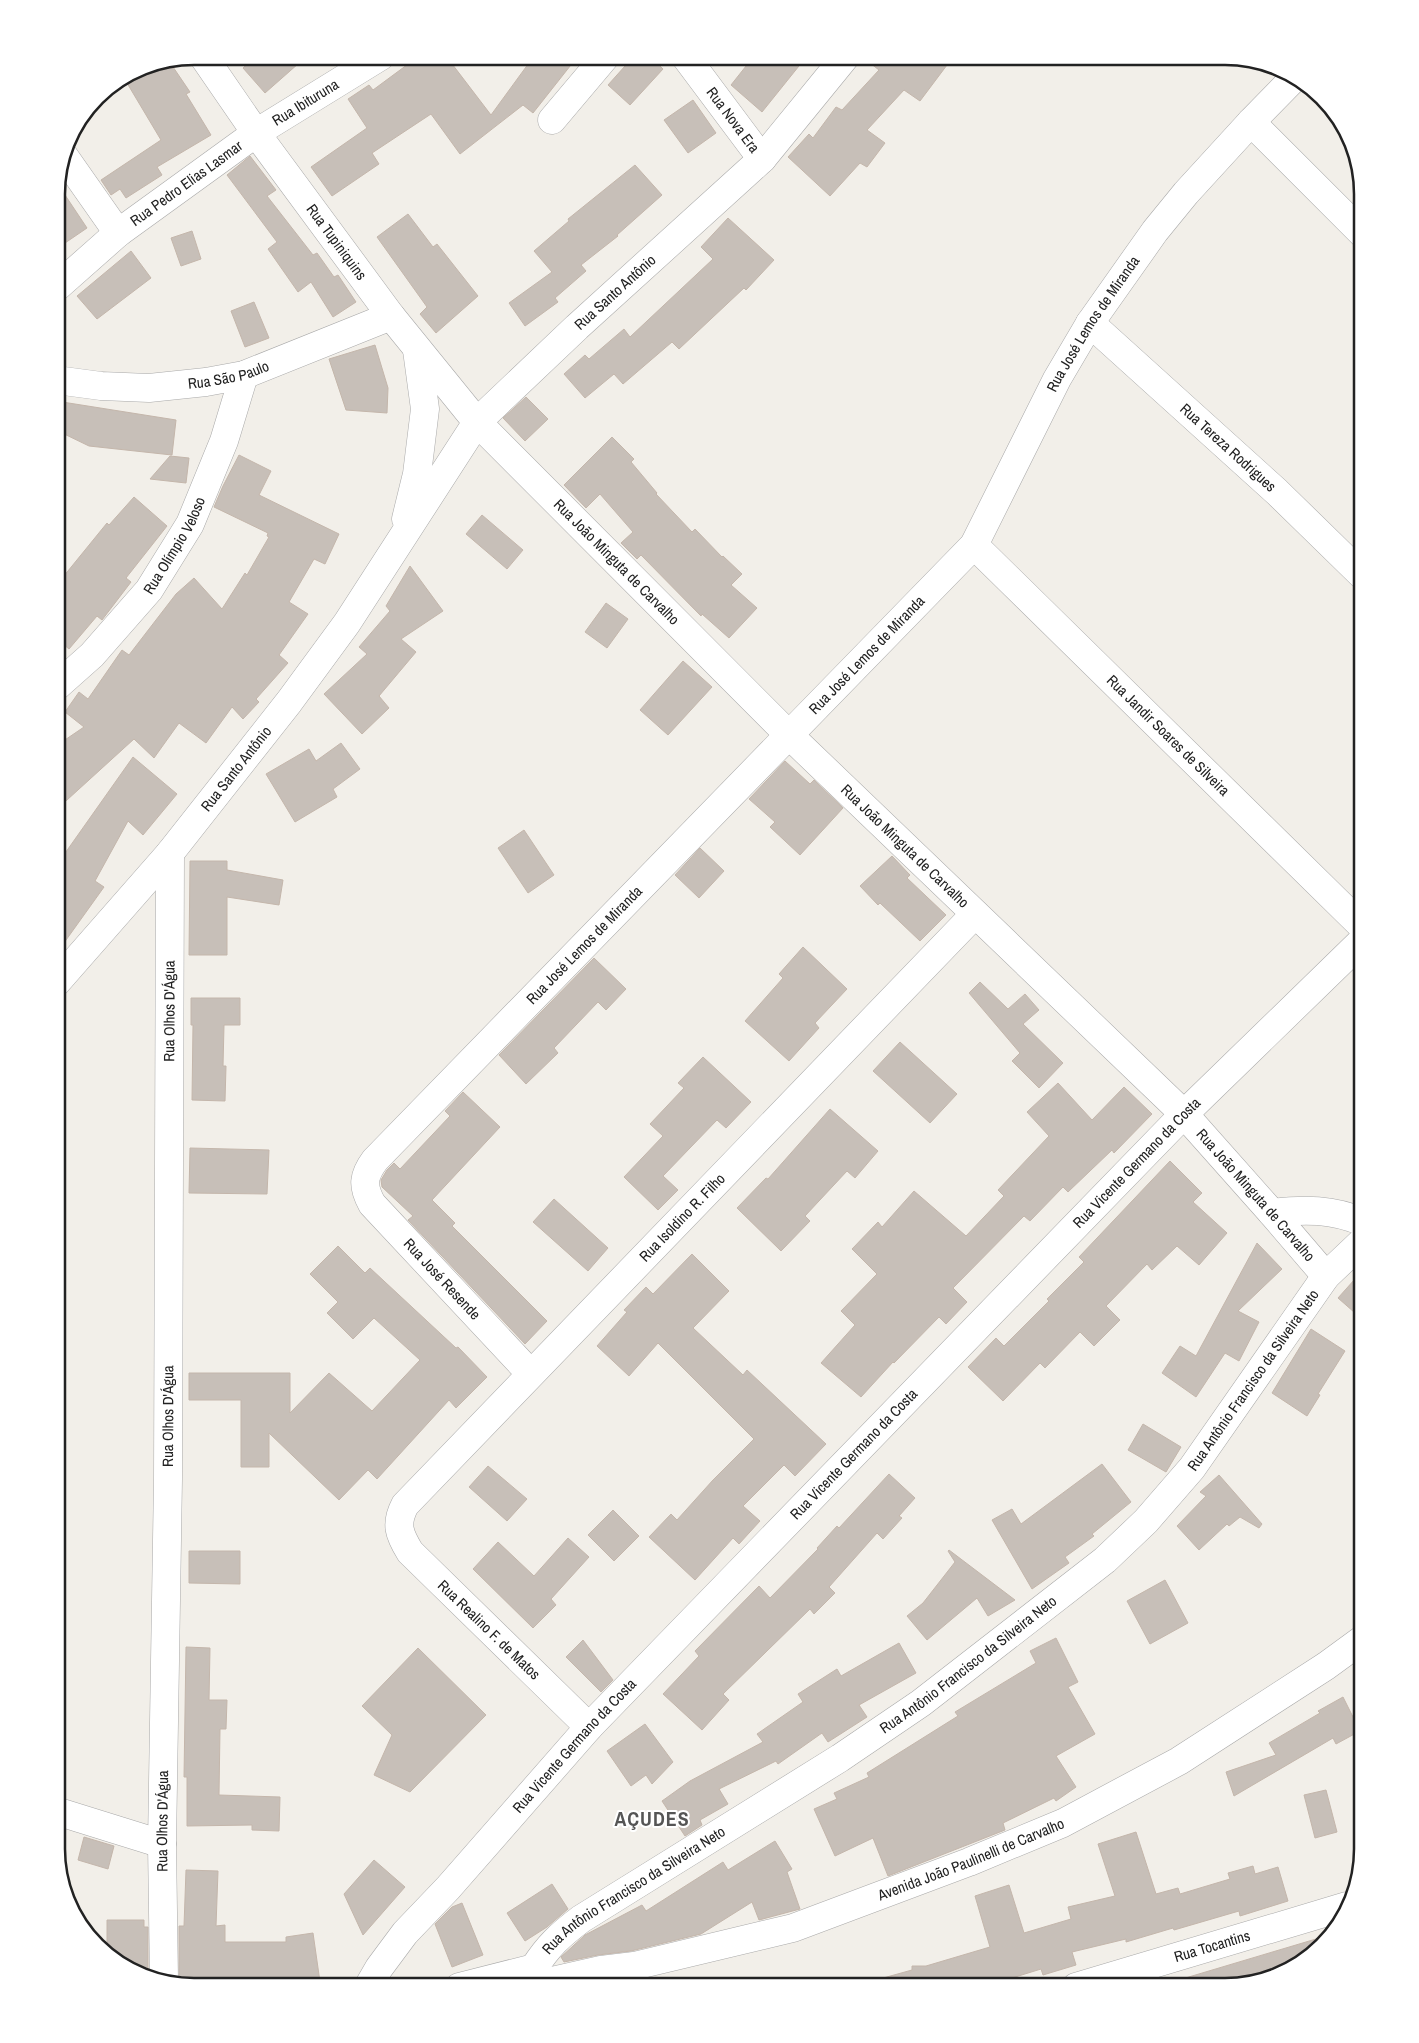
<svg xmlns="http://www.w3.org/2000/svg" width="1419" height="2043" viewBox="0 0 1419 2043" font-family="'Archivo Narrow',sans-serif">
	<style>
		.building { fill: #c7bfb8; stroke: #c4b6ab }
		.lines { fill: none; stroke-linecap: round; stroke-linejoin: round }
		.minor-casing { stroke: #a9a9a9; stroke-width: 29 }
		.minor { stroke: #fff; stroke-width: 28 }
		.labels { text-anchor: middle; stroke-width: 4; stroke-linejoin: round; paint-order: stroke }
		.street-label { font-size: 15px; fill: #222; stroke: #fff }
		.district-label { font-size: 20px; font-weight: bold; letter-spacing: 1px; fill: #555; stroke: #fff }
		.rim { fill: none; stroke: #222; stroke-width: 2.5 }
	</style>
	<rect width="100%" height="100%" fill="#f2efe9"/>
	<path class="building" d="M 256,56 L 307,56 L 265,93 L 243,68 Z
		M 419,56 L 446,56 L 491,115 L 534,56 L 578,56 L 533,113 L 523,105 L 460,154 L 431,114 L 372,153 L 379,164 L 332,196 L 311,167 L 367,128 L 348,99 L 369,85 L 373,90 Z
		M 634,56 L 650,56 L 663,69 L 630,105 L 608,85 Z
		M 754,56 L 807,56 L 762,112 L 731,85 Z
		M 861,56 L 935,56 L 947,65 L 920,101 L 904,90 L 867,130 L 885,143 L 867,167 L 860,163 L 830,196 L 788,157 L 809,134 L 813,138 L 836,107 L 842,110 L 879,70 Z
		M 169,61 L 190,92 L 186,94 L 211,135 L 157,167 L 162,175 L 126,198 L 120,189 L 111,195 L 101,180 L 161,140 L 124,78 L 141,67 Z
		M 693,100 L 716,133 L 688,153 L 664,120 Z
		M 250,156 L 276,190 L 267,196 L 313,255 L 317,253 L 334,277 L 338,275 L 356,302 L 333,317 L 311,282 L 298,292 L 268,249 L 277,242 L 227,175 Z
		M 635,165 L 662,195 L 617,235 L 618,236 L 581,265 L 586,271 L 555,298 L 558,302 L 525,326 L 509,303 L 552,272 L 534,251 L 569,221 L 568,219 Z
		M 57,183 L 87,228 L 65,243 L 57,230 Z
		M 408,214 L 433,247 L 437,244 L 478,296 L 436,333 L 420,314 L 427,307 L 377,237 Z
		M 728,218 L 774,260 L 746,290 L 744,288 L 679,349 L 672,342 L 623,384 L 614,374 L 585,398 L 564,374 L 585,355 L 589,359 L 624,329 L 630,337 L 713,259 L 701,247 Z
		M 192,231 L 201,259 L 181,266 L 171,238 Z
		M 131,251 L 151,278 L 97,319 L 77,296 Z
		M 254,302 L 269,338 L 245,347 L 231,311 Z
		M 375,345 L 388,388 L 387,413 L 346,410 L 329,359 Z
		M 526,397 L 548,419 L 525,441 L 503,418 Z
		M 56,401 L 176,420 L 172,455 L 89,446 L 56,430 Z
		M 612,437 L 634,459 L 631,462 L 657,493 L 656,494 L 692,532 L 695,529 L 722,557 L 723,556 L 742,574 L 731,585 L 757,608 L 729,638 L 702,614 L 701,616 L 641,555 L 637,559 L 621,543 L 633,532 L 600,494 L 586,508 L 564,485 Z
		M 239,455 L 271,471 L 259,495 L 339,534 L 325,564 L 314,559 L 289,602 L 308,614 L 279,655 L 288,663 L 256,699 L 259,702 L 243,719 L 232,707 L 206,743 L 179,723 L 154,758 L 134,739 L 56,810 L 56,746 L 84,727 L 65,712 L 79,692 L 88,699 L 122,650 L 129,655 L 176,594 L 194,578 L 222,609 L 245,573 L 247,575 L 269,537 L 267,536 L 268,533 L 214,507 L 223,486 Z
		M 170,456 L 189,458 L 186,483 L 150,479 Z
		M 134,497 L 167,526 L 126,578 L 131,582 L 102,620 L 97,616 L 69,649 L 56,638 L 56,582 L 59,582 L 107,523 L 109,525 Z
		M 482,515 L 523,550 L 507,569 L 466,534 Z
		M 410,566 L 443,611 L 401,639 L 416,652 L 379,696 L 389,708 L 362,734 L 324,694 L 367,654 L 359,647 L 390,611 L 386,606 Z
		M 606,603 L 628,619 L 607,648 L 585,632 Z
		M 683,661 L 712,687 L 668,735 L 640,710 Z
		M 341,743 L 360,769 L 333,789 L 337,797 L 295,822 L 266,774 L 309,749 L 316,761 Z
		M 133,757 L 177,794 L 143,835 L 128,821 L 95,881 L 104,887 L 56,954 L 56,866 Z
		M 785,761 L 810,784 L 814,780 L 843,808 L 800,855 L 770,827 L 775,822 L 749,799 Z
		M 524,830 L 554,875 L 528,893 L 498,848 Z
		M 700,848 L 724,871 L 699,898 L 675,875 Z
		M 892,856 L 910,875 L 907,878 L 946,915 L 920,941 L 880,903 L 878,905 L 860,886 Z
		M 190,861 L 227,861 L 227,870 L 283,880 L 279,905 L 227,897 L 227,955 L 189,955 Z
		M 803,947 L 847,989 L 815,1023 L 819,1028 L 789,1061 L 745,1021 L 783,978 L 779,974 Z
		M 594,958 L 626,989 L 606,1010 L 598,1002 L 554,1048 L 558,1053 L 526,1084 L 499,1055 Z
		M 980,982 L 1008,1009 L 1025,994 L 1039,1010 L 1023,1024 L 1063,1063 L 1039,1088 L 1012,1061 L 1020,1053 L 969,993 Z
		M 191,998 L 240,998 L 240,1025 L 224,1025 L 223,1066 L 226,1066 L 225,1101 L 192,1100 L 193,1025 L 191,1025 Z
		M 900,1042 L 957,1094 L 930,1123 L 873,1071 Z
		M 703,1057 L 751,1102 L 726,1128 L 717,1120 L 663,1176 L 678,1190 L 658,1210 L 624,1177 L 663,1136 L 650,1124 L 684,1088 L 678,1083 Z
		M 1058,1083 L 1092,1120 L 1124,1087 L 1152,1114 L 1114,1153 L 1112,1150 L 1068,1192 L 1063,1187 L 1030,1221 L 1024,1216 L 953,1288 L 967,1302 L 946,1324 L 939,1317 L 894,1363 L 893,1362 L 861,1397 L 821,1363 L 855,1325 L 841,1311 L 877,1274 L 852,1249 L 878,1222 L 882,1227 L 914,1191 L 966,1236 L 1004,1196 L 998,1190 L 1049,1136 L 1027,1112 Z
		M 463,1092 L 500,1127 L 432,1200 L 455,1223 L 452,1226 L 547,1321 L 525,1344 L 408,1220 L 413,1216 L 382,1187 L 381,1180 L 387,1170 L 394,1163 L 400,1169 L 450,1116 L 445,1111 Z
		M 830,1109 L 878,1151 L 855,1178 L 847,1171 L 805,1216 L 810,1221 L 781,1251 L 737,1208 L 766,1178 L 768,1179 Z
		M 190,1148 L 269,1150 L 267,1194 L 189,1193 Z
		M 1170,1161 L 1202,1193 L 1193,1202 L 1227,1233 L 1199,1265 L 1177,1246 L 1152,1270 L 1147,1264 L 1106,1306 L 1120,1320 L 1094,1346 L 1080,1332 L 1045,1368 L 1040,1363 L 1003,1401 L 968,1367 L 996,1338 L 1004,1346 L 1049,1301 L 1047,1299 L 1084,1262 L 1079,1257 Z
		M 554,1199 L 608,1248 L 588,1271 L 533,1222 Z
		M 1257,1243 L 1282,1269 L 1238,1311 L 1259,1322 L 1239,1361 L 1225,1353 L 1196,1397 L 1162,1373 L 1180,1346 L 1196,1356 Z
		M 338,1246 L 365,1273 L 370,1268 L 456,1348 L 458,1347 L 487,1377 L 456,1408 L 449,1400 L 377,1479 L 368,1470 L 339,1500 L 269,1433 L 269,1467 L 241,1467 L 241,1400 L 189,1400 L 189,1373 L 290,1373 L 290,1413 L 329,1373 L 372,1411 L 420,1360 L 374,1318 L 353,1339 L 327,1313 L 338,1302 L 310,1274 Z
		M 692,1254 L 729,1291 L 693,1328 L 743,1375 L 747,1370 L 826,1444 L 795,1476 L 784,1465 L 743,1506 L 760,1521 L 739,1544 L 733,1538 L 695,1580 L 649,1537 L 671,1514 L 677,1520 L 713,1480 L 754,1439 L 658,1343 L 629,1376 L 597,1346 L 627,1312 L 624,1310 L 646,1287 L 653,1294 Z
		M 1363,1270 L 1363,1320 L 1338,1298 Z
		M 1311,1329 L 1345,1351 L 1318,1394 L 1320,1395 L 1307,1416 L 1272,1393 Z
		M 1143,1424 L 1181,1447 L 1166,1472 L 1128,1450 Z
		M 1102,1464 L 1131,1502 L 1092,1534 L 1094,1536 L 1065,1557 L 1069,1563 L 1032,1589 L 992,1520 L 1012,1509 L 1021,1524 Z
		M 488,1466 L 527,1499 L 507,1521 L 469,1487 Z
		M 889,1474 L 915,1498 L 899,1516 L 902,1518 L 883,1539 L 877,1533 L 829,1587 L 835,1593 L 814,1614 L 810,1609 L 723,1694 L 729,1700 L 702,1730 L 663,1694 L 699,1656 L 695,1651 L 759,1586 L 770,1598 L 818,1549 L 817,1548 L 837,1526 L 839,1528 Z
		M 1219,1475 L 1262,1524 L 1259,1528 L 1240,1517 L 1229,1526 L 1227,1524 L 1199,1550 L 1177,1526 L 1206,1496 L 1200,1492 Z
		M 613,1510 L 639,1536 L 614,1561 L 588,1535 Z
		M 568,1538 L 589,1557 L 551,1599 L 556,1605 L 533,1628 L 473,1569 L 498,1542 L 534,1576 Z
		M 949,1550 L 1015,1600 L 988,1616 L 977,1598 L 927,1640 L 907,1616 L 923,1603 L 955,1562 L 948,1551 Z
		M 189,1551 L 240,1551 L 240,1584 L 189,1583 Z
		M 1165,1580 L 1188,1623 L 1150,1644 L 1127,1601 Z
		M 1056,1638 L 1078,1682 L 1068,1687 L 1095,1734 L 1056,1756 L 1076,1787 L 1056,1801 L 1054,1798 L 1003,1823 L 1005,1830 L 888,1876 L 873,1838 L 835,1856 L 814,1809 L 837,1799 L 834,1793 L 869,1777 L 867,1773 L 958,1716 L 955,1712 L 1036,1663 L 1030,1651 Z
		M 583,1640 L 613,1680 L 601,1692 L 566,1657 Z
		M 899,1643 L 916,1673 L 859,1705 L 867,1717 L 828,1742 L 822,1733 L 778,1764 L 776,1761 L 719,1789 L 728,1804 L 700,1820 L 702,1825 L 685,1836 L 662,1801 L 690,1781 L 763,1742 L 757,1734 L 803,1702 L 798,1694 L 837,1669 L 841,1676 Z
		M 186,1647 L 210,1648 L 209,1700 L 227,1700 L 226,1729 L 220,1729 L 219,1795 L 280,1797 L 279,1831 L 252,1830 L 252,1825 L 187,1826 L 187,1777 L 184,1777 Z
		M 418,1648 L 486,1715 L 410,1792 L 374,1775 L 392,1735 L 362,1706 Z
		M 1343,1697 L 1360,1731 L 1336,1744 L 1333,1738 L 1234,1796 L 1226,1772 L 1276,1755 L 1269,1743 L 1320,1713 L 1318,1711 Z
		M 645,1724 L 673,1762 L 652,1784 L 646,1775 L 631,1786 L 607,1751 Z
		M 1326,1790 L 1337,1832 L 1315,1838 L 1304,1795 Z
		M 1136,1832 L 1156,1894 L 1178,1888 L 1180,1894 L 1230,1879 L 1228,1873 L 1253,1866 L 1255,1874 L 1278,1867 L 1288,1901 L 1240,1916 L 1239,1911 L 1174,1930 L 1173,1928 L 1126,1942 L 1126,1939 L 1072,1952 L 1076,1965 L 1043,1975 L 1041,1969 L 983,1987 L 877,1987 L 876,1980 L 912,1970 L 912,1966 L 926,1966 L 990,1947 L 975,1896 L 1009,1885 L 1024,1933 L 1071,1919 L 1068,1907 L 1115,1896 L 1098,1844 Z
		M 84,1837 L 114,1846 L 108,1869 L 78,1860 Z
		M 775,1841 L 792,1869 L 787,1872 L 800,1909 L 759,1920 L 752,1902 L 701,1934 L 631,1951 L 598,1955 L 564,1962 L 561,1957 L 585,1935 L 642,1905 L 646,1911 L 723,1862 L 728,1870 Z
		M 374,1860 L 405,1887 L 363,1935 L 344,1894 Z
		M 186,1870 L 218,1871 L 216,1926 L 225,1925 L 225,1942 L 286,1942 L 286,1937 L 313,1933 L 320,1982 L 292,1985 L 179,1984 L 179,1926 L 184,1926 Z
		M 552,1884 L 568,1909 L 547,1927 L 525,1941 L 507,1913 Z
		M 462,1903 L 483,1955 L 452,1967 L 435,1924 L 452,1907 Z
		M 107,1920 L 144,1920 L 144,1927 L 148,1927 L 148,1975 L 125,1968 L 107,1950 Z
		M 1326,1936 L 1294,1968 L 1225,1987 L 1173,1987 L 1172,1982 Z"/>
	<g class="lines">
		<defs>
			<g id="minor">
				<path id="s1" d="M 203,56 L 256,133 L 391,316 L 477,422 L 788,734 L 1184,1114 L 1272,1213 L 1326,1276"/>
				<path id="s2" d="M 685,56 L 762,159"/>
				<path d="M 552,120 L 606,56"/>
				<path d="M 1251,122 L 1363,234"/>
				<path d="M 64,156 L 118,233"/>
				<path id="s3" d="M 57,287 L 118,233 L 256,133 L 381,56"/>
				<path id="s4" d="M 1090,323 L 1277,492 L 1363,576"/>
				<path id="s5" d="M 56,380 L 101,386 L 149,388 L 206,382 L 244,375 L 391,316"/>
				<path d="M 406,519 L 417,474 L 425,409 L 417,350"/>
				<path id="s6" d="M 974,545 L 1363,927"/>
				<path id="s7" d="M 56,687 L 92,655 L 149,590 L 190,524 L 224,441 L 244,375"/>
				<path id="s8" d="M 56,983 L 170,853 L 289,702 L 347,623 L 477,422 L 577,327 L 762,159 L 846,56"/>
				<path d="M 1272,1213 C 1305,1209 1332,1209 1363,1222"/>
				<path id="s9" d="M 530,1373 L 372,1204 C 362,1186 363,1176 375,1160 L 974,545 L 1057,379 L 1090,323 L 1155,231 L 1186,193 L 1251,122 L 1296,76"/>
				<path id="s10" d="M 589,1727 L 410,1552 C 399,1534 395,1524 405,1505 L 975,914"/>
				<path d="M 56,1811 L 162,1844"/>
				<path id="s11" d="M 534,1968 C 548,1946 560,1935 581,1919 L 840,1758 L 921,1703 L 1105,1560 L 1146,1521 L 1192,1468 L 1326,1276 L 1363,1241"/>
				<path id="s12" d="M 164,1980 L 162,1844 L 168,1479 L 170,853"/>
				<path id="s13" d="M 539,1984 L 601,1970 L 634,1966 L 793,1928 L 969,1862 L 1063,1823 L 1179,1761 L 1326,1666 L 1363,1639"/>
				<path id="s14" d="M 368,1987 L 379,1968 L 405,1933 L 448,1888 L 589,1727 L 1184,1114 L 1363,940"/>
				<path d="M 459,1987 L 534,1968"/>
				<path id="s15" d="M 1076,1987 L 1347,1906"/>
			</g>
		</defs>
		<use href="#minor" class="minor-casing"/>
		<use href="#minor" class="minor"/>
	</g>
	<g class="labels">
		<g class="street-label">
			<text dy="5" stroke="none"><textPath href="#s3" startOffset="310">Rua Ibituruna</textPath></text>
			<text dy="5" stroke="none"><textPath href="#s2" startOffset="80">Rua Nova Era</textPath></text>
			<text dy="5" stroke="none"><textPath href="#s3" startOffset="166">Rua Pedro Elias Lasmar</textPath></text>
			<text dy="5" stroke="none"><textPath href="#s1" startOffset="229">Rua Tupiniquins</textPath></text>
			<text dy="5" stroke="none"><textPath href="#s8" startOffset="892">Rua Santo Antônio</textPath></text>
			<text dy="5" stroke="none"><textPath href="#s9" startOffset="1389">Rua José Lemos de Miranda</textPath></text>
			<text dy="5" stroke="none"><textPath href="#s5" startOffset="174">Rua São Paulo</textPath></text>
			<text dy="5" stroke="none"><textPath href="#s4" startOffset="186">Rua Tereza Rodrigues</textPath></text>
			<text dy="5" stroke="none"><textPath href="#s7" startOffset="186">Rua Olímpio Veloso</textPath></text>
			<text dy="5" stroke="none"><textPath href="#s1" startOffset="655">Rua João Minguta de Carvalho</textPath></text>
			<text dy="5" stroke="none"><textPath href="#s9" startOffset="984">Rua José Lemos de Miranda</textPath></text>
			<text dy="5" stroke="none"><textPath href="#s6" startOffset="272">Rua Jandir Soares de Silveira</textPath></text>
			<text dy="5" stroke="none"><textPath href="#s8" startOffset="280">Rua Santo Antônio</textPath></text>
			<text dy="5" stroke="none"><textPath href="#s1" startOffset="1060">Rua João Minguta de Carvalho</textPath></text>
			<text dy="5" stroke="none"><textPath href="#s9" startOffset="579">Rua José Lemos de Miranda</textPath></text>
			<text dy="5" stroke="none"><textPath href="#s12" startOffset="969">Rua Olhos D'Água</textPath></text>
			<text dy="5" stroke="none"><textPath href="#s14" startOffset="1128">Rua Vicente Germano da Costa</textPath></text>
			<text dy="5" stroke="none"><textPath href="#s1" startOffset="1555">Rua João Minguta de Carvalho</textPath></text>
			<text dy="5" stroke="none"><textPath href="#s10" startOffset="700">Rua Isoldino R. Filho</textPath></text>
			<text transform="translate(442 1279) rotate(47)" y="5">Rua José Resende</text>
			<text dy="5" stroke="none"><textPath href="#s11" startOffset="938">Rua Antônio Francisco da Silveira Neto</textPath></text>
			<text dy="5" stroke="none"><textPath href="#s12" startOffset="564">Rua Olhos D'Água</textPath></text>
			<text dy="5" stroke="none"><textPath href="#s14" startOffset="722">Rua Vicente Germano da Costa</textPath></text>
			<text transform="translate(489 1630) rotate(44)" y="5">Rua Realino F. de Matos</text>
			<text dy="5" stroke="none"><textPath href="#s11" startOffset="532">Rua Antônio Francisco da Silveira Neto</textPath></text>
			<text dy="5" stroke="none"><textPath href="#s14" startOffset="318">Rua Vicente Germano da Costa</textPath></text>
			<text dy="5" stroke="none"><textPath href="#s12" startOffset="159">Rua Olhos D'Água</textPath></text>
			<text dy="5" stroke="none"><textPath href="#s13" startOffset="451">Avenida João Paulinelli de Carvalho</textPath></text>
			<text dy="5" stroke="none"><textPath href="#s11" startOffset="128">Rua Antônio Francisco da Silveira Neto</textPath></text>
			<text dy="5" stroke="none"><textPath href="#s15" startOffset="142">Rua Tocantins</textPath></text>
		</g>
		<g class="district-label">
			<text x="652" y="1826">AÇUDES</text>
		</g>
	</g>
	<path d="M0 0H1419V2043H0ZM194 65H1225A129 129 0 0 1 1354 194V1849A129 129 0 0 1 1225 1978H194A129 129 0 0 1 65 1849V194A129 129 0 0 1 194 65Z" fill="#fff" fill-rule="evenodd"/>
	<path class="rim" d="M194 65H1225A129 129 0 0 1 1354 194V1849A129 129 0 0 1 1225 1978H194A129 129 0 0 1 65 1849V194A129 129 0 0 1 194 65Z"/>
</svg>
